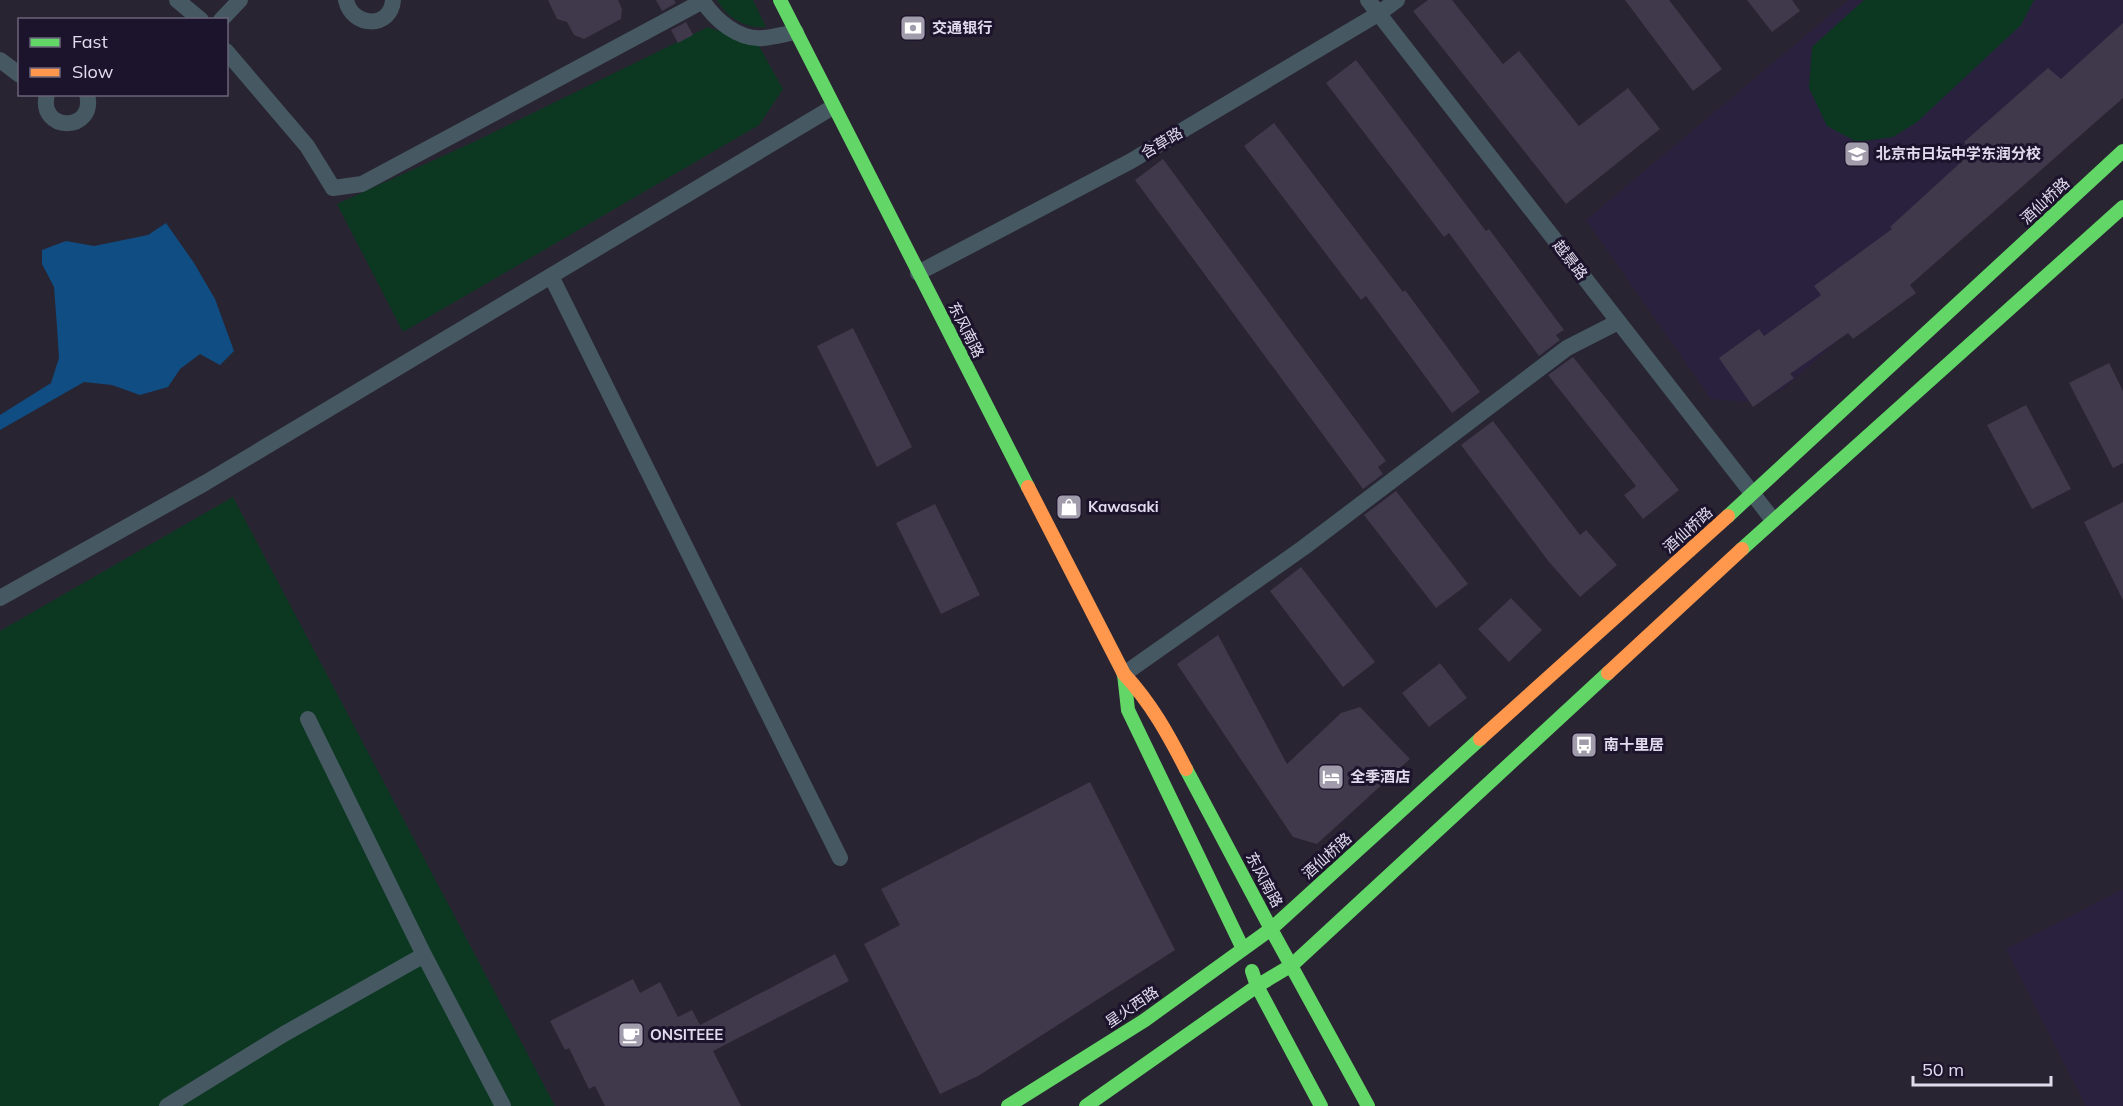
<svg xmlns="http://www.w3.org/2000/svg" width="2123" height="1106" viewBox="0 0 2123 1106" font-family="Mulish,'Noto Sans SC',sans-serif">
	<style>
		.built { fill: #2a213e }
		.green { fill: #0c3822 }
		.water { fill: #104d83 }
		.building { fill: #3f394b }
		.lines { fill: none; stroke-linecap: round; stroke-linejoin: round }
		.street { stroke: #465862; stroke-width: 16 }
		.fast { stroke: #63d668; stroke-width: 14 }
		.slow { stroke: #ff974d; stroke-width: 14 }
		.labels { text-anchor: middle; stroke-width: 6; stroke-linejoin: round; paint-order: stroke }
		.poi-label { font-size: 15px; font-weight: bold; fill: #e0dced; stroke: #1c142c; text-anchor: start }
		.street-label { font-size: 15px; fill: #e0dced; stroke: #1c142c }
	</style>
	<rect width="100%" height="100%" fill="#282431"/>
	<path class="built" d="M 1848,0 L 2123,0 L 2123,87 L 1782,390 L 1745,402 L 1711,399 L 1586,220 Z
		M 2123,889 L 2123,1106 L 2086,1106 L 2006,949 Z"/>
	<path class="green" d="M 717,0 L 753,0 L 766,27 C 746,29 727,18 717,0 Z
		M 1864,0 L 2034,0 L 2021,25 L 1917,122 L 1893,137 L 1857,142 L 1827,126 L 1809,88 L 1812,47 Z
		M 708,27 L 759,46 L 783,89 L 759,125 L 403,332 L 337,204 L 478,140 Z
		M 233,497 L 555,1106 L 0,1106 L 0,631 Z"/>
	<path class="water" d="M 166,223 L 194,263 L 215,299 L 234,351 L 220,365 L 200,354 L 180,369 L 168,387 L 140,395 L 112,385 L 84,382 L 0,430 L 0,415 L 51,383 L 59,358 L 57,327 L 54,287 L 42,264 L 42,250 L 66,241 L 94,246 L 148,235 Z"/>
	<path class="building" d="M 548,0 L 618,0 L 622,9 L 621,19 L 584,39 L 574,35 L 567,22 L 557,19 Z
		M 656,0 L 674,0 L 676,3 L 662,11 Z
		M 1428,0 L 1452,0 L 1503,64 L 1519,51 L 1579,126 L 1628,88 L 1660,129 L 1566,204 L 1413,11 Z
		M 1625,0 L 1669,0 L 1722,69 L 1693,91 Z
		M 1747,0 L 1792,0 L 1800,11 L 1772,32 Z
		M 686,22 L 693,35 L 678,43 L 671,30 Z
		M 2123,23 L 2123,98 L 1910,285 L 1916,293 L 1853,339 L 1848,333 L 1790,374 L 1794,378 L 1753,407 L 1719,358 L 1759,329 L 1764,336 L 1821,295 L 1814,286 L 1892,229 L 1890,227 L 1972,152 L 1964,142 L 2048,68 L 2061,79 Z
		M 1356,60 L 1486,231 L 1489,229 L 1564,330 L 1556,335 L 1560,340 L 1539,356 L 1449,233 L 1444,237 L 1326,83 Z
		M 1274,123 L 1403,292 L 1405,290 L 1480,392 L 1452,413 L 1366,296 L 1361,300 L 1244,146 Z
		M 1163,159 L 1386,461 L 1378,467 L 1383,474 L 1363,489 L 1135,180 Z
		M 853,328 L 912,447 L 877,467 L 817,346 Z
		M 1573,357 L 1679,490 L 1643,519 L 1624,495 L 1636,486 L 1548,375 Z
		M 2109,363 L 2123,391 L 2123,463 L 2113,468 L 2069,383 Z
		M 2026,405 L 2071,489 L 2032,509 L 1987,425 Z
		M 1493,421 L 1580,535 L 1586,530 L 1617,565 L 1580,597 L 1549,562 L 1461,445 Z
		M 1396,491 L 1468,584 L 1436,608 L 1364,515 Z
		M 2123,502 L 2123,600 L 2084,522 Z
		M 935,504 L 980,595 L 941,614 L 896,523 Z
		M 1301,567 L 1375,662 L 1343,687 L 1270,591 Z
		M 1511,598 L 1542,630 L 1509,662 L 1478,629 Z
		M 1218,635 L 1287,764 L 1341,713 L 1360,707 L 1410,759 L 1317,844 L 1293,837 L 1177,664 Z
		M 1440,663 L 1467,698 L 1429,727 L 1402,693 Z
		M 1090,782 L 1175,950 L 978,1076 L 940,1094 L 864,944 L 900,925 L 881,889 Z
		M 835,954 L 849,981 L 713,1051 L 741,1106 L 605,1106 L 595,1086 L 589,1089 L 569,1048 L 565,1050 L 550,1021 L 633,979 L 640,993 L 660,982 L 678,1017 L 692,1010 L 700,1025 Z"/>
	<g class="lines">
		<path class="street" d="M 177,0 L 201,20
			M 346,0 C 352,28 391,29 393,0
			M 702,0 C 715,20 738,40 763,38 C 774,37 785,34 796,32
			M 1368,0 L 1773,520
			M 221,20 L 240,0
			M 226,51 L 307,146 L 333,188 L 362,184 L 703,1
			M 0,60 L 20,75
			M 47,94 C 37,133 97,133 87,94
			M 918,273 L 1131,161 L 1378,14 L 1397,0
			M 551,276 L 840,858
			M 0,598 L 205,483 L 833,107
			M 1124,674 L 1303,548 L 1567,348 L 1618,322
			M 308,719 L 424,955 L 503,1106
			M 167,1106 L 284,1034 L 424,955"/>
		<path class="fast" d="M 780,0 L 1028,487
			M 1728,516 L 2123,151
			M 1742,549 L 2123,207
			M 1124,674 L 1128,710 L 1243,949
			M 1186,769 L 1271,929
			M 1271,929 L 1368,1106
			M 1252,971 L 1257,986 L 1321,1106
			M 1008,1106 L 1145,1020 L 1271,929 L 1480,739
			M 1086,1106 L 1257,986 L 1292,965 L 1608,673"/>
		<path class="slow" d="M 1028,487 L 1124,674 C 1151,703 1168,734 1186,769
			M 1608,673 L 1742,549
			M 1480,739 L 1728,516"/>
	</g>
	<defs>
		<symbol id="bank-square" viewBox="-11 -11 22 22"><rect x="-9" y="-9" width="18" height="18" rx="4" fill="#a09cab" stroke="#1c142c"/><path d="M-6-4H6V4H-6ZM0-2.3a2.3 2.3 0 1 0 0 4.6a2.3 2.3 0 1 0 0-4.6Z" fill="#fff"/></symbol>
		<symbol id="school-square" viewBox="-11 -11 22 22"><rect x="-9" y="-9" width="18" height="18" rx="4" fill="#a09cab" stroke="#1c142c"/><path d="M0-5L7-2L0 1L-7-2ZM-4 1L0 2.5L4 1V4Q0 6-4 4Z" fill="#fff"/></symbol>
		<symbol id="shop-square" viewBox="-11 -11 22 22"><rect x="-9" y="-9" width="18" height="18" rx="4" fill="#a09cab" stroke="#1c142c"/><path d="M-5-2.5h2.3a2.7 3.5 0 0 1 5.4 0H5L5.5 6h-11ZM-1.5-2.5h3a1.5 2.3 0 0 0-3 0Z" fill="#fff"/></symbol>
		<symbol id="bus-square" viewBox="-11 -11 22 22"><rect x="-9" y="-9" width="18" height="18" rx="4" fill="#a09cab" stroke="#1c142c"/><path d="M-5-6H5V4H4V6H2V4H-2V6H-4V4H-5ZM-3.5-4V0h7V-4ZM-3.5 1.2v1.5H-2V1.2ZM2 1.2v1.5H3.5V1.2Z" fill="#fff"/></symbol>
		<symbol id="hotel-square" viewBox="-11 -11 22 22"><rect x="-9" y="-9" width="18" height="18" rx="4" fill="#a09cab" stroke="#1c142c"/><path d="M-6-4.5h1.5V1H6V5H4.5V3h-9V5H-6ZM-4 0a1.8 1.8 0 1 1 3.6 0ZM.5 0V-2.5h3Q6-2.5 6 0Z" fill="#fff"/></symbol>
		<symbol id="cafe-square" viewBox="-11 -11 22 22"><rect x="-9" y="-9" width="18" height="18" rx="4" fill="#a09cab" stroke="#1c142c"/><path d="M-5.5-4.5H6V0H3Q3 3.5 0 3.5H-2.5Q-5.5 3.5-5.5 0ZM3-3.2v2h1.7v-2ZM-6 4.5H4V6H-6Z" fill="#fff"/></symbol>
	</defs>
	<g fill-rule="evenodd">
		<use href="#bank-square" x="898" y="13" width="30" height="30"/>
		<use href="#school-square" x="1842" y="139" width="30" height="30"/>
		<use href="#shop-square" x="1054" y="492" width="30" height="30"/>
		<use href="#bus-square" x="1569" y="730" width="30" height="30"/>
		<use href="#hotel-square" x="1316" y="762" width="30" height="30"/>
		<use href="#cafe-square" x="616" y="1020" width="30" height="30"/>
	</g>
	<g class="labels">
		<g class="poi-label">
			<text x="932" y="33">交通银行</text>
			<text x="1876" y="159">北京市日坛中学东润分校</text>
			<text x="1088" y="512">Kawasaki</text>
			<text x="1604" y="750">南十里居</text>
			<text x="1350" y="782">全季酒店</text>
			<text x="650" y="1040">ONSITEEE</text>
		</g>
		<g class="street-label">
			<text transform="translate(1162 143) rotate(-31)" y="5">含草路</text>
			<text transform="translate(2045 201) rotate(-43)" y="5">酒仙桥路</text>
			<text transform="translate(1570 260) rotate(52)" y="5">越景路</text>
			<text transform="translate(966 330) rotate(63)" y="5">东风南路</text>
			<text transform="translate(1688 530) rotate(-42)" y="5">酒仙桥路</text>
			<text transform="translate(1327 856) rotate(-42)" y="5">酒仙桥路</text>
			<text transform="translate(1264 880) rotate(62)" y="5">东风南路</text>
			<text transform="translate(1132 1007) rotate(-34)" y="5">星火西路</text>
		</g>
	</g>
	<rect x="18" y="18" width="210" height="78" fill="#1c142c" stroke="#6a6479" stroke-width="1.5"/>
	<rect x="30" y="38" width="30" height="9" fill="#63d668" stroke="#6a6479" stroke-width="1.5"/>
	<text x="72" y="48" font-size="18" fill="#e0dced">Fast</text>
	<rect x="30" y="68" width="30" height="9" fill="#ff974d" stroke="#6a6479" stroke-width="1.5"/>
	<text x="72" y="78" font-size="18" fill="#e0dced">Slow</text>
	<path d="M1913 1076v9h138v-9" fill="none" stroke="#e0dced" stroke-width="3"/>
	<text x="1922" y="1076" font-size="18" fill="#e0dced" stroke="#1c142c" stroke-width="4.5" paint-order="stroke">50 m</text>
</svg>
